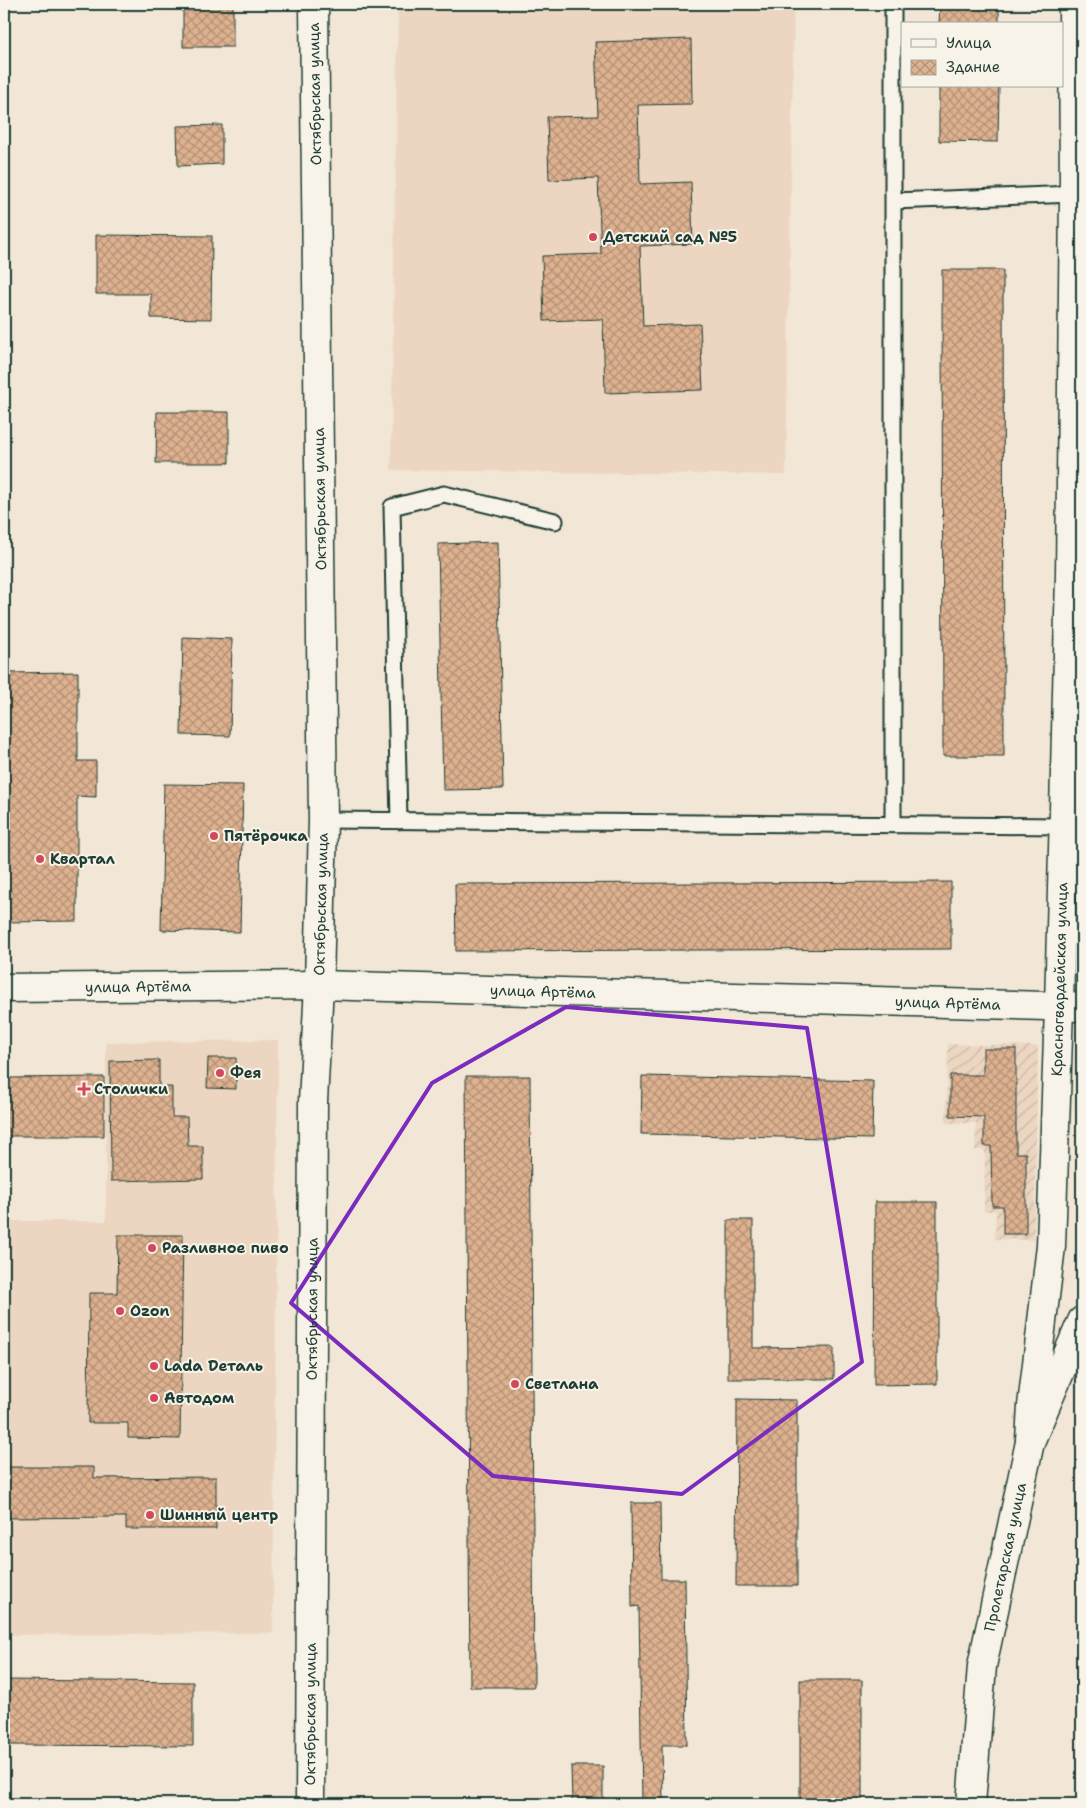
<svg xmlns="http://www.w3.org/2000/svg" width="1086" height="1808" viewBox="0 0 1086 1808" font-family="'Shantell Sans',sans-serif">
	<style>
		.built { fill: #ecd6c1 }
		.industrial { fill: url(#industrial-furrows) }
		.grass { fill: url(#grass-dots); stroke: #678c66 }
		.building { fill: url(#building-cross-hatch); stroke: #1f3d34 }
		.lines { fill: none; stroke-linecap: round; stroke-linejoin: round }
		.lane-casing { stroke: #1f3d34; stroke-width: 19 }
		.street-casing { stroke: #1f3d34; stroke-width: 31 }
		.secondary-casing { stroke: #1f3d34; stroke-width: 31 }
		.lane { stroke: #f7f3e8; stroke-width: 15 }
		.street { stroke: #f7f3e8; stroke-width: 28 }
		.secondary { stroke: #f7f3e8; stroke-width: 28 }
		.marked { fill: none; stroke: #7b2cbf; stroke-width: 4; stroke-linejoin: round }
		.poi-dot { fill: #d1495b; stroke: #f7f3e8; stroke-width: 2 }
		.labels { text-anchor: middle; stroke-width: 4; stroke-linejoin: round; paint-order: stroke }
		.street-label { font-size: 15px; fill: #1f3d34; stroke: #f7f3e8 }
		.poi-label { font-size: 15px; font-weight: bold; fill: #1f3d34; stroke: #f7f3e8; text-anchor: start }
	</style>
	<defs>
		<pattern id="industrial-furrows" width="10" height="10" patternUnits="userSpaceOnUse" patternTransform="scale(1.25)"><rect width="10" height="10" fill="#ecd6c1"/><path d="M-1 1l2-2M0 10L10 0M9 11l2-2" fill="none" stroke="#cab9a6"/></pattern>
		<pattern id="grass-dots" width="8" height="8" patternUnits="userSpaceOnUse" patternTransform="scale(1.25)"><rect width="8" height="8" fill="#afdb99"/><path d="M2 2h.1M6 6h.1" fill="none" stroke="#96bd84" stroke-width="1.8" stroke-linecap="round"/></pattern>
		<pattern id="building-cross-hatch" width="8" height="8" patternUnits="userSpaceOnUse" patternTransform="scale(1.25)"><rect width="8" height="8" fill="#deb18f"/><path d="M0 0l8 8M0 8l8-8" fill="none" stroke="#b39176"/></pattern>
	</defs>
	<rect width="100%" height="100%" fill="#f2e6d6"/>
	<filter id="ink" filterUnits="userSpaceOnUse"><feTurbulence type="fractalNoise" baseFrequency=".02" numOctaves="2"/><feDisplacementMap in="SourceGraphic" scale="10" xChannelSelector="R" yChannelSelector="G"/><feConvolveMatrix kernelMatrix="1 2 1 2 8 2 1 2 1" color-interpolation-filters="sRGB"/></filter>
	<g filter="url(#ink)">
		<path class="built" d="M 398,4 L 794,4 L 786,475 L 391,470 Z
			M 278,1040 L 273,1633 L 4,1635 L 4,1467 L 7,1467 L 5,1221 L 106,1221 L 106,1042 Z"/>
		<path class="industrial" d="M 948,1044 L 1038,1046 L 1034,1240 L 995,1239 L 996,1211 L 984,1211 L 985,1150 L 975,1150 L 976,1123 L 946,1123 Z"/>
		<path class="grass" d="M 1082,1044 L 1082,1172 L 1079,1170 L 1079,1050 Z"/>
		<path class="building" d="M 183,4 L 233,4 L 233,47 L 183,47 Z
			M 940,4 L 999,4 L 999,24 L 939,24 Z
			M 4,8 L 7,8 L 7,90 L 4,90 Z
			M 691,39 L 692,104 L 638,105 L 640,184 L 691,182 L 693,244 L 640,246 L 643,326 L 700,324 L 703,390 L 605,393 L 603,319 L 544,321 L 542,256 L 601,254 L 598,178 L 549,180 L 547,117 L 598,116 L 595,42 Z
			M 939,86 L 999,86 L 998,142 L 939,141 Z
			M 222,125 L 222,164 L 178,166 L 177,126 Z
			M 96,235 L 212,236 L 211,319 L 151,318 L 151,294 L 96,294 Z
			M 942,270 L 1003,270 L 1004,756 L 943,756 Z
			M 4,285 L 5,285 L 5,348 L 4,348 Z
			M 157,412 L 229,412 L 229,463 L 156,463 Z
			M 498,542 L 503,789 L 443,790 L 438,544 Z
			M 183,637 L 232,639 L 230,736 L 181,735 Z
			M 78,672 L 78,761 L 96,761 L 96,797 L 77,796 L 77,921 L 4,922 L 4,673 Z
			M 164,784 L 243,785 L 240,932 L 161,930 Z
			M 951,882 L 951,949 L 456,951 L 455,884 Z
			M 983,1049 L 1016,1049 L 1016,1153 L 1026,1153 L 1026,1234 L 1003,1234 L 1003,1206 L 992,1206 L 991,1146 L 984,1146 L 984,1117 L 950,1116 L 950,1075 L 983,1075 Z
			M 208,1058 L 236,1058 L 236,1089 L 207,1088 Z
			M 159,1060 L 159,1087 L 172,1087 L 172,1117 L 187,1117 L 188,1146 L 203,1146 L 203,1179 L 111,1181 L 110,1061 Z
			M 466,1076 L 530,1076 L 534,1687 L 470,1687 Z
			M 642,1076 L 873,1081 L 872,1139 L 641,1134 Z
			M 104,1077 L 104,1136 L 4,1136 L 4,1078 Z
			M 875,1202 L 937,1202 L 937,1384 L 874,1385 Z
			M 728,1220 L 753,1220 L 753,1348 L 834,1347 L 834,1379 L 728,1379 Z
			M 118,1235 L 183,1235 L 180,1439 L 128,1438 L 128,1423 L 88,1423 L 89,1293 L 117,1293 Z
			M 737,1399 L 797,1400 L 797,1586 L 736,1586 Z
			M 4,1467 L 94,1467 L 94,1478 L 216,1477 L 216,1529 L 126,1529 L 126,1517 L 4,1518 Z
			M 631,1503 L 660,1503 L 661,1579 L 685,1579 L 687,1745 L 662,1745 L 663,1804 L 642,1804 L 639,1606 L 632,1607 Z
			M 4,1680 L 193,1682 L 193,1746 L 4,1745 Z
			M 800,1680 L 862,1680 L 862,1804 L 800,1804 Z
			M 571,1766 L 603,1766 L 603,1804 L 572,1804 Z"/>
		<g class="lines">
			<defs>
				<path id="lane" d="M 893,201 L 1074,194
					M 323,820 L 1064,826
					M 399,821 L 392,507 L 444,494 L 555,521
					M 893,824 L 893,4"/>
				<g id="street">
					<path id="s1" d="M 4,988 L 319,985 L 1082,1007"/>
					<path id="s2" d="M 1030,1440 L 1032,1406 L 1051,1246 L 1059,1007 L 1070,575 L 1074,194 L 1073,4"/>
				</g>
				<g id="secondary">
					<path id="s3" d="M 310,1804 L 313,1102 L 319,985 L 323,820 L 314,4"/>
					<path id="s4" d="M 971,1804 L 982,1666 L 1030,1442 L 1082,1321"/>
				</g>
			</defs>
			<use href="#lane" class="lane-casing"/>
			<use href="#street" class="street-casing"/>
			<use href="#secondary" class="secondary-casing"/>
			<use href="#lane" class="lane"/>
			<use href="#street" class="street"/>
			<use href="#secondary" class="secondary"/>
		</g>
	</g>
	<path class="marked" d="M 566,1007 L 807,1028 L 862,1362 L 682,1494 L 493,1476 L 291,1303 L 432,1083 Z"/>
	<g class="poi-dot">
		<circle cx="593" cy="237" r="5"/>
		<circle cx="214" cy="836" r="5"/>
		<circle cx="40" cy="859" r="5"/>
		<circle cx="220" cy="1073" r="5"/>
		<path d="M81.5 1081.5h5v5h5v5h-5v5h-5v-5h-5v-5h5z"/>
		<circle cx="152" cy="1248" r="5"/>
		<circle cx="120" cy="1311" r="5"/>
		<circle cx="154" cy="1366" r="5"/>
		<circle cx="515" cy="1384" r="5"/>
		<circle cx="154" cy="1398" r="5"/>
		<circle cx="150" cy="1515" r="5"/>
	</g>
	<g class="labels">
		<g class="street-label">
			<text transform="translate(315 94) rotate(-91)" y="5">Октябрьская улица</text>
			<text transform="translate(320 499) rotate(-91)" y="5">Октябрьская улица</text>
			<text dy="5" stroke="none"><textPath href="#s3" startOffset="900">Октябрьская улица</textPath></text>
			<text dy="5" stroke="none"><textPath href="#s2" startOffset="462">Красногвардейская улица</textPath></text>
			<text dy="5" stroke="none"><textPath href="#s1" startOffset="134">улица Артёма</textPath></text>
			<text dy="5" stroke="none"><textPath href="#s1" startOffset="539">улица Артёма</textPath></text>
			<text dy="5" stroke="none"><textPath href="#s1" startOffset="944">улица Артёма</textPath></text>
			<text dy="5" stroke="none"><textPath href="#s3" startOffset="495">Октябрьская улица</textPath></text>
			<text dy="5" stroke="none"><textPath href="#s4" startOffset="250">Пролетарская улица</textPath></text>
			<text dy="5" stroke="none"><textPath href="#s3" startOffset="90">Октябрьская улица</textPath></text>
		</g>
		<g class="poi-label">
			<text x="603" y="242">Детский сад №5</text>
			<text x="224" y="841">Пятёрочка</text>
			<text x="50" y="864">Квартал</text>
			<text x="230" y="1078">Фея</text>
			<text x="94" y="1094">Столички</text>
			<text x="162" y="1253">Разливное пиво</text>
			<text x="130" y="1316">Ozon</text>
			<text x="164" y="1371">Lada Dеталь</text>
			<text x="525" y="1389">Светлана</text>
			<text x="164" y="1403">Автодом</text>
			<text x="160" y="1520">Шинный центр</text>
		</g>
	</g>
	<rect width="1086" height="1808" fill="none" stroke="#f7f3e8" stroke-width="20"/>
	<rect x="10" y="10" width="1066" height="1788" fill="none" stroke="#1f3d34" stroke-width="2" filter="url(#ink)"/>
	<rect x="901" y="22" width="162" height="65" fill="#f7f3e8" stroke="#a1aaa0"/>
	<rect x="911" y="39" width="25" height="8" fill="#f7f3e8" stroke="#a1aaa0"/>
	<text x="946" y="48" font-size="15" fill="#1f3d34">Улица</text>
	<rect x="911" y="60" width="25" height="15" fill="url(#building-cross-hatch)" stroke="#a1aaa0"/>
	<text x="946" y="72" font-size="15" fill="#1f3d34">Здание</text>
</svg>
